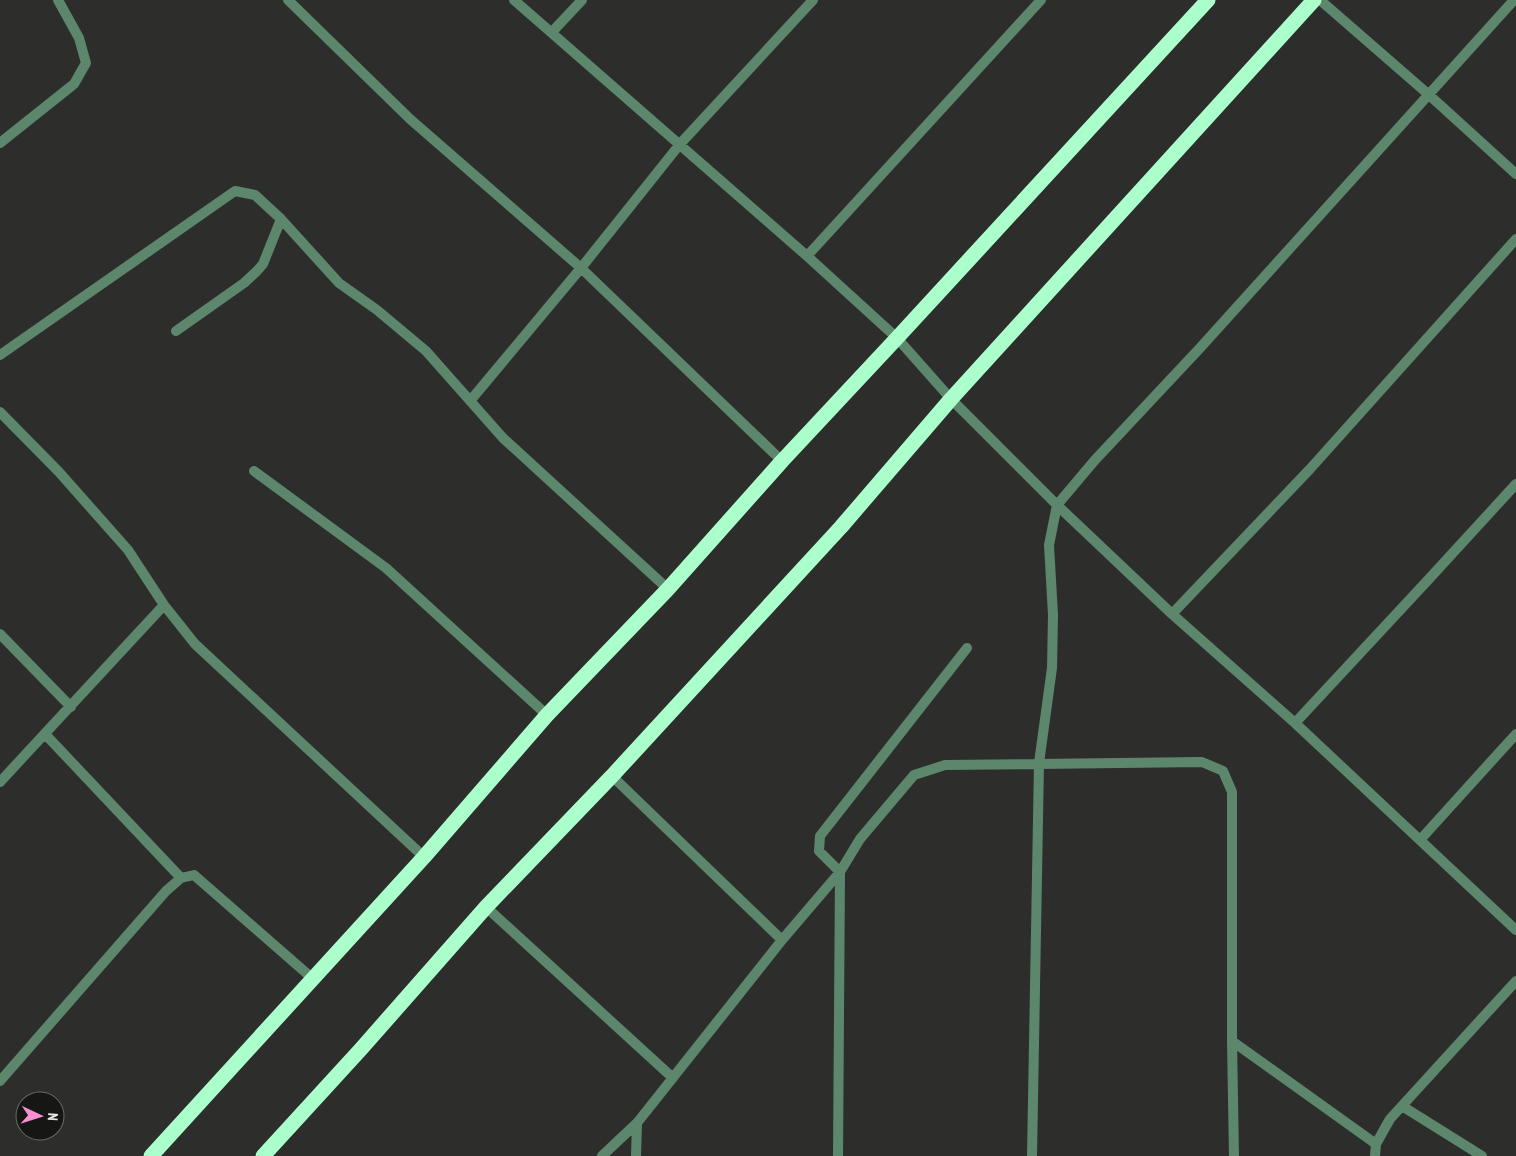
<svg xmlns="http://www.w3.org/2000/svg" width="1516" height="1156" viewBox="0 0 1516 1156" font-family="'PT Sans Narrow',sans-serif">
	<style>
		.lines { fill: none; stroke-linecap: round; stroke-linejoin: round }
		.street { stroke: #5d876d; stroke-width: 10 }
		.highway { stroke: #abffcb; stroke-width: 15 }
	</style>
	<rect width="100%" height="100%" fill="#2d2e2c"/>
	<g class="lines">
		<path class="street" d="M 288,0 L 410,119 L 581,268 L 782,461
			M 514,0 L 807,256 L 897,338 L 951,399 L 1057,505 L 1172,614 L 1295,723 L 1516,930
			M 1320,0 L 1428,94 L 1516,174
			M 552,32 L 582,0
			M 0,143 L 74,84 L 86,63 L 79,38 L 58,0
			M 807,256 L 1041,0
			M 176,331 L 244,283 L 256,272 L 263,264 L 281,219
			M 0,355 L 235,191 L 255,195 L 281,219 L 339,283 L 377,310 L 426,351 L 503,438 L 668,589
			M 470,401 L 581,268 L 680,144 L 813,0
			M 0,412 L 59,472 L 128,550 L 164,605 L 195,644 L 424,857
			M 254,471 L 386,568 L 547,715
			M 1172,614 L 1310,469 L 1516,239
			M 0,634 L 71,707
			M 1295,723 L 1428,580 L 1516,484
			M 45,734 L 181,878
			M 612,776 L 782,940
			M 0,782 L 164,605
			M 1420,840 L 1516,734
			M 486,907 L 673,1078
			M 1232,1041 L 1376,1144
			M 0,1081 L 166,891 L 181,878 L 194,875 L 312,978
			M 1402,1106 L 1482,1156
			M 602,1156 L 637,1123 L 782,940 L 840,872 L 860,839 L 914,775 L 945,765 L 1202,762 L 1223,771 L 1232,792 L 1232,1041 L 1234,1156
			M 636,1156 L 637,1123
			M 838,1156 L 840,872 L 819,851 L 820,836 L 967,648
			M 1032,1156 L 1039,763 L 1052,668 L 1053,615 L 1049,545 L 1057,505 L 1095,460 L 1200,348 L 1514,0
			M 1375,1156 L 1376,1144 L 1390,1119 L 1516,981"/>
		<path class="highway" d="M 151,1156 L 424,857 L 547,715 L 668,589 L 782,461 L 897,338 L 1208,0
			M 263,1156 L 361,1049 L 486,907 L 612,776 L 841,527 L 951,399 L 1314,0"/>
	</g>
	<g transform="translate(40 1116) rotate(94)"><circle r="24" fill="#161615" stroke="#696a68"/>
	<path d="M0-4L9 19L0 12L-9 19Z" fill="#f690cf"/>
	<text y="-8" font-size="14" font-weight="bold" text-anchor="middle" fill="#e6e7e5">N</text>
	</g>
</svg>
